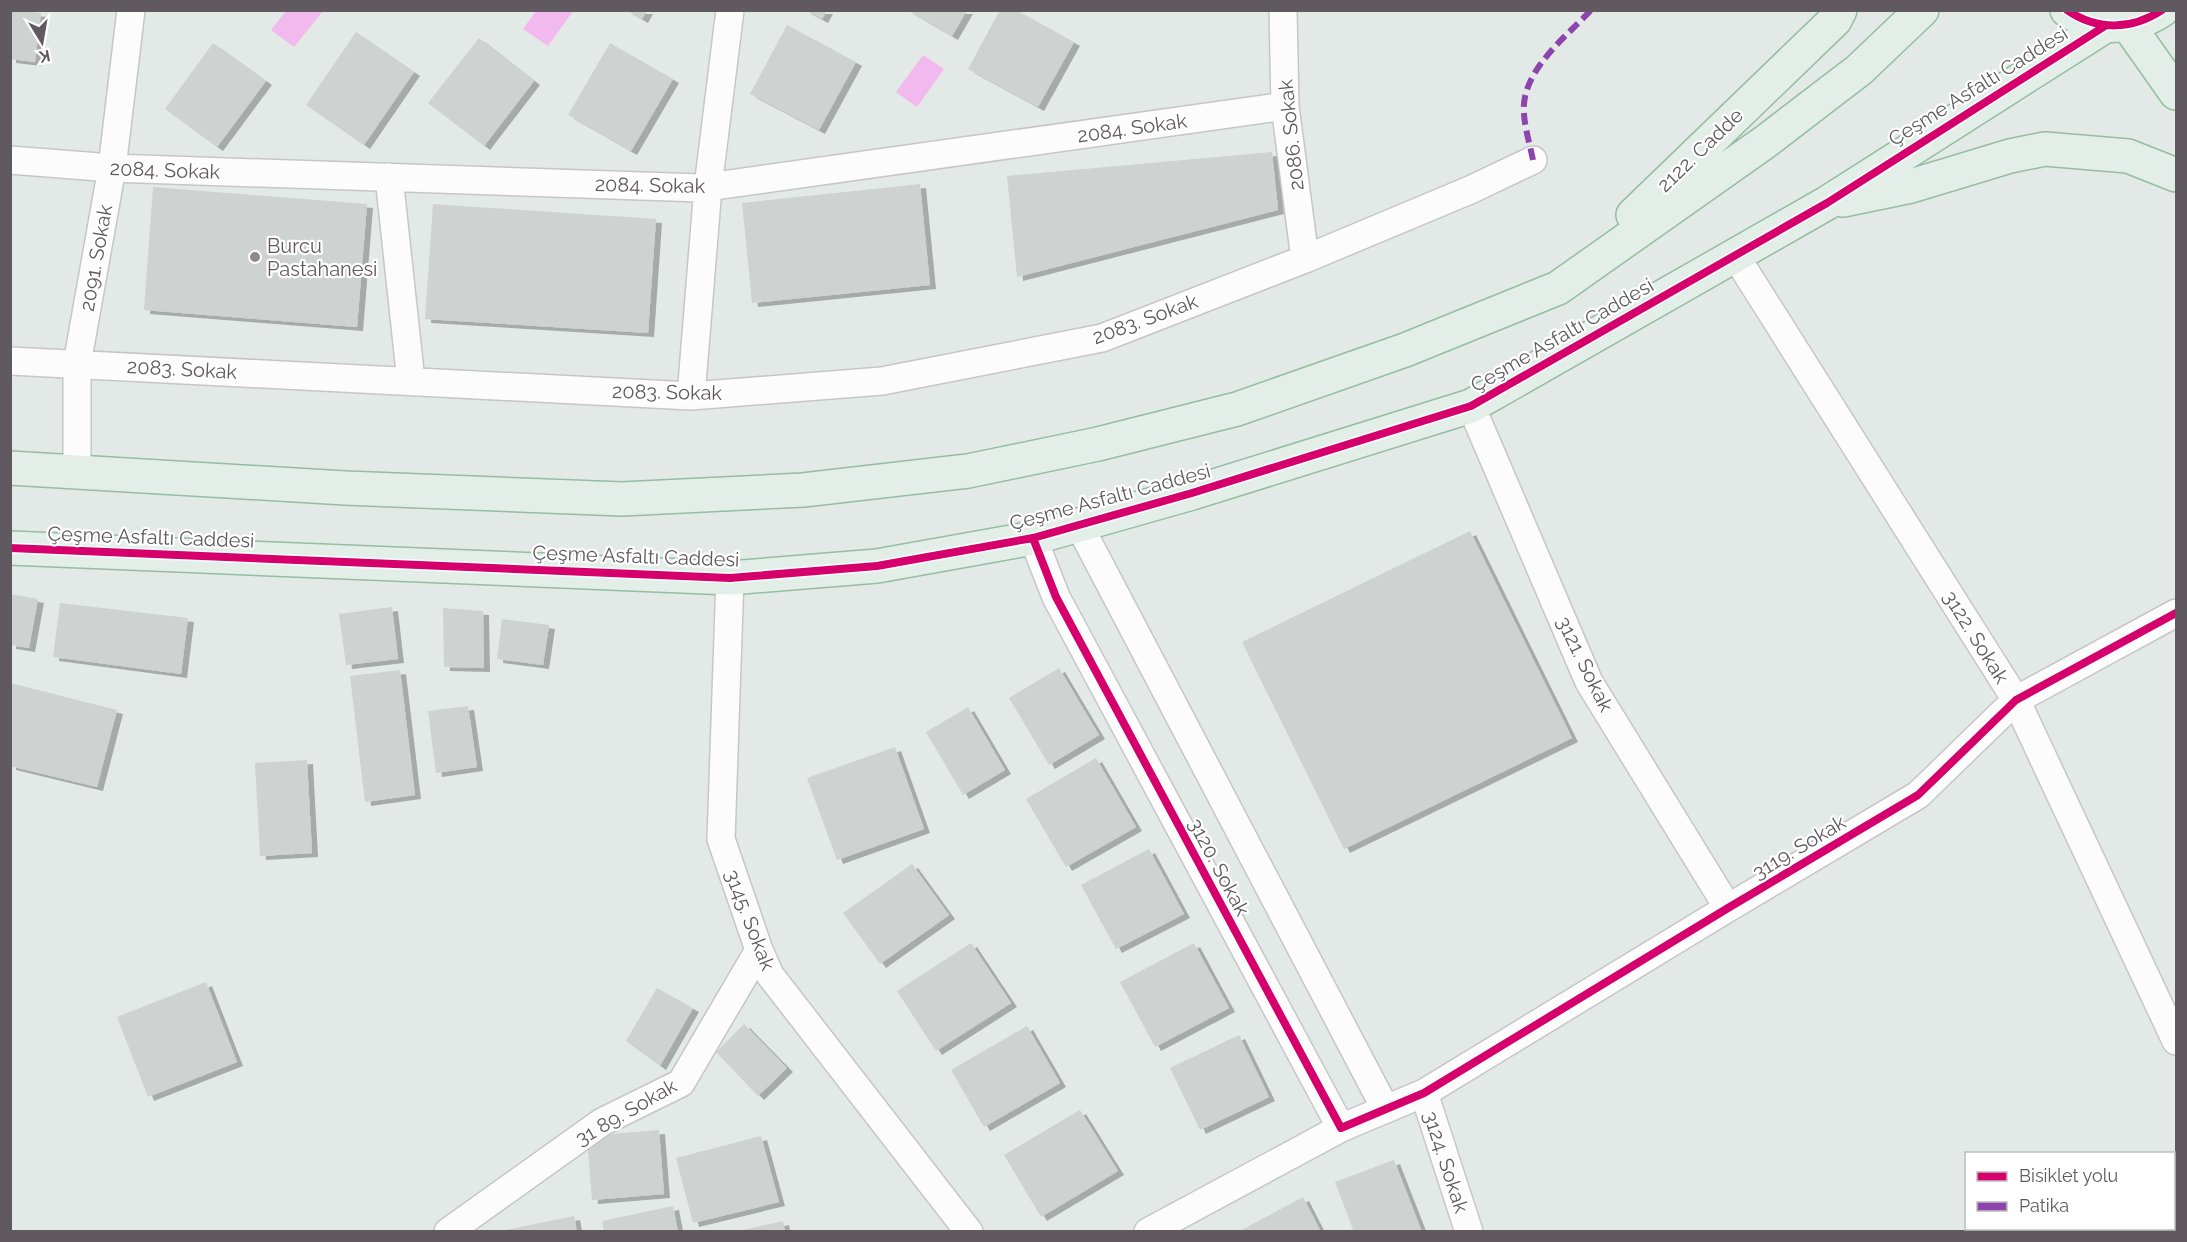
<svg xmlns="http://www.w3.org/2000/svg" width="2187" height="1242" viewBox="0 0 2187 1242" font-family="Raleway,sans-serif">
	<style>
		.water { fill: #f1b9ee }
		.building { fill: #ced2d0; filter: url(#shadow) }
		.lines { fill: none; stroke-linecap: round; stroke-linejoin: round }
		.minor-casing { stroke: #c6c6c6; stroke-width: 30 }
		.trunk-casing { stroke: #94bda2; stroke-width: 36 }
		.minor { stroke: #fbfcfb; stroke-width: 27 }
		.trunk { stroke: #e3eee8; stroke-width: 33 }
		.quiet { stroke: #8e44ad; stroke-width: 6; stroke-dasharray: 12 6; stroke-linecap: butt }
		.cycleway-casing { stroke: #fff; stroke-width: 11 }
		.cycleway { stroke: #d6006c; stroke-width: 8 }
		.poi-dot { fill: #8e8b8e; stroke: #fff; stroke-width: 2 }
		.labels { text-anchor: middle; stroke-width: 4.5; stroke-linejoin: round; paint-order: stroke }
		.street-label { font-size: 20px; fill: #60595f; stroke: #fff }
		.poi-label { font-size: 20px; fill: #60595f; stroke: #fff; text-anchor: start }
	</style>
	<defs>
		<filter id="shadow"><feDropShadow dx="6" dy="4" stdDeviation="0" flood-color="#0004"/></filter>
	</defs>
	<rect width="100%" height="100%" fill="#e3e9e6"/>
	<path class="water" d="M 287,10 L 323,11 L 294,47 L 271,30 Z
		M 536,11 L 573,11 L 548,46 L 523,29 Z
		M 923,55 L 944,69 L 917,107 L 896,92 Z"/>
	<path class="building" d="M 10,10 L 41,13 L 35,62 L 10,59 Z
		M 626,10 L 647,10 L 642,19 Z
		M 805,10 L 827,10 L 822,19 Z
		M 907,10 L 967,10 L 952,36 Z
		M 1000,10 L 1016,10 L 1074,42 L 1038,107 L 968,69 Z
		M 787,25 L 856,62 L 819,130 L 750,94 Z
		M 356,32 L 414,72 L 364,145 L 306,105 Z
		M 479,38 L 534,81 L 484,146 L 428,103 Z
		M 213,43 L 266,81 L 217,147 L 165,109 Z
		M 610,43 L 673,79 L 631,151 L 568,115 Z
		M 1272,152 L 1278,210 L 1017,277 L 1007,176 Z
		M 920,184 L 930,285 L 752,303 L 742,203 Z
		M 153,187 L 367,204 L 357,327 L 144,310 Z
		M 433,204 L 656,219 L 648,333 L 425,319 Z
		M 1470,531 L 1572,738 L 1344,849 L 1242,642 Z
		M 10,594 L 38,599 L 29,648 L 10,645 Z
		M 60,603 L 188,618 L 181,674 L 53,657 Z
		M 392,607 L 398,659 L 346,665 L 339,614 Z
		M 443,608 L 483,611 L 484,668 L 444,667 Z
		M 502,619 L 549,625 L 543,665 L 497,659 Z
		M 1059,668 L 1099,735 L 1049,765 L 1009,698 Z
		M 400,670 L 415,795 L 365,802 L 350,676 Z
		M 10,683 L 117,710 L 97,787 L 10,766 Z
		M 468,706 L 477,767 L 436,773 L 428,711 Z
		M 968,707 L 1005,770 L 963,795 L 926,732 Z
		M 895,747 L 924,829 L 837,860 L 807,778 Z
		M 1096,758 L 1136,827 L 1066,867 L 1026,799 Z
		M 307,760 L 312,853 L 260,856 L 255,763 Z
		M 1149,849 L 1184,914 L 1116,949 L 1081,885 Z
		M 912,864 L 949,915 L 880,964 L 843,913 Z
		M 971,943 L 1011,1003 L 936,1051 L 897,991 Z
		M 1194,943 L 1229,1008 L 1155,1047 L 1120,982 Z
		M 206,982 L 237,1062 L 148,1097 L 117,1017 Z
		M 657,988 L 693,1008 L 660,1066 L 626,1041 Z
		M 744,1024 L 787,1068 L 758,1096 L 716,1052 Z
		M 1027,1026 L 1060,1083 L 984,1127 L 951,1070 Z
		M 1239,1035 L 1269,1097 L 1200,1130 L 1170,1068 Z
		M 1080,1110 L 1118,1171 L 1041,1217 L 1004,1155 Z
		M 659,1130 L 664,1194 L 592,1200 L 587,1136 Z
		M 761,1136 L 779,1202 L 693,1223 L 676,1158 Z
		M 1394,1160 L 1422,1232 L 1354,1232 L 1335,1182 Z
		M 1303,1197 L 1321,1232 L 1238,1232 Z
		M 673,1206 L 678,1232 L 604,1232 L 602,1221 Z
		M 574,1216 L 577,1232 L 507,1232 L 506,1230 Z
		M 783,1221 L 785,1232 L 739,1232 L 739,1231 Z"/>
	<g class="lines">
		<defs>
			<path id="minor" d="M 1283,10 L 1285,106 L 1305,259
				M 10,160 L 112,168 L 701,188 L 1285,106
				M 389,177 L 411,381
				M 1735,255 L 2016,700 L 2176,1041
				M 10,361 L 691,396 L 882,381 L 1102,338 L 1305,259 L 1470,190 L 1533,160
				M 691,396 L 708,187 L 730,10
				M 1471,406 L 1589,682 L 1728,908
				M 77,471 L 77,364 L 112,168 L 131,10
				M 1079,525 L 1385,1108
				M 1033,538 L 1056,597 L 1341,1128 L 1424,1093 L 1728,908 L 1918,795 L 2016,700 L 2176,613
				M 730,578 L 721,839 L 759,950 L 770,975 L 969,1232
				M 1424,1093 L 1469,1232
				M 2174,1197 L 2176,1196
				M 448,1232 L 602,1122 L 681,1083 L 759,950
				M 1148,1232 L 1341,1128
				M 2097,1232 L 2104,1228"/>
			<path id="trunk" d="M 2067,10 C 2097,31 2132,30 2162,10
				M 2128,25 L 2176,93
				M 1843,200 L 1911,186 L 2010,156 L 2045,149 L 2128,156 L 2176,175
				M 1633,215 L 1835,20 L 1840,10
				M 10,468 L 345,488 L 622,499 L 803,490 L 968,471 L 1098,444 L 1237,409 L 1405,350 L 1558,288 L 1765,142 L 1859,70 L 1922,10
				M 10,548 L 730,578 L 877,566 L 1033,538 L 1192,493 L 1471,406 L 1827,203 L 2105,26"/>
		</defs>
		<use href="#minor" class="minor-casing"/>
		<use href="#trunk" class="trunk-casing"/>
		<use href="#minor" class="minor"/>
		<use href="#trunk" class="trunk"/>
		<path class="quiet" d="M 1533,160 C 1530,145 1525,129 1524,114 C 1520,72 1565,38 1591,10"/>
		<defs>
			<path id="cycleway" d="M 2067,10 C 2097,31 2132,30 2162,10
				M 1033,538 L 1056,597 L 1341,1128 L 1424,1093 L 1728,908 L 1918,795 L 2016,700 L 2176,613
				M 10,548 L 730,578 L 877,566 L 1033,538 L 1192,493 L 1471,406 L 1827,203 L 2105,26"/>
		</defs>
		<use href="#cycleway" class="cycleway-casing"/>
		<use href="#cycleway" class="cycleway"/>
	</g>
	<circle class="poi-dot" cx="255" cy="257" r="6"/>
	<g class="labels">
		<g class="street-label">
			<text transform="translate(1978 86) rotate(-32)" y="7">Çeşme Asfaltı Caddesi</text>
			<text transform="translate(1132 128) rotate(-8)" y="7">2084. Sokak</text>
			<text transform="translate(1291 135) rotate(-96)" y="7">2086. Sokak</text>
			<text transform="translate(1700 150) rotate(-44)" y="7">2122. Cadde</text>
			<text transform="translate(165 170) rotate(2)" y="7">2084. Sokak</text>
			<text transform="translate(650 185) rotate(1)" y="7">2084. Sokak</text>
			<text transform="translate(96 258) rotate(-80)" y="7">2091. Sokak</text>
			<text transform="translate(1145 319) rotate(-20)" y="7">2083. Sokak</text>
			<text transform="translate(1562 335) rotate(-30)" y="7">Çeşme Asfaltı Caddesi</text>
			<text transform="translate(182 369) rotate(3)" y="7">2083. Sokak</text>
			<text transform="translate(667 392) rotate(1)" y="7">2083. Sokak</text>
			<text transform="translate(1110 497) rotate(-15)" y="7">Çeşme Asfaltı Caddesi</text>
			<text transform="translate(151 537) rotate(2)" y="7">Çeşme Asfaltı Caddesi</text>
			<text transform="translate(636 556) rotate(2)" y="7">Çeşme Asfaltı Caddesi</text>
			<text transform="translate(1976 637) rotate(58)" y="7">3122. Sokak</text>
			<text transform="translate(1585 664) rotate(64)" y="7">3121. Sokak</text>
			<text transform="translate(1799 847) rotate(-31)" y="7">3119. Sokak</text>
			<text transform="translate(1219 867) rotate(62)" y="7">3120. Sokak</text>
			<text transform="translate(750 920) rotate(69)" y="7">3145. Sokak</text>
			<text transform="translate(626 1112) rotate(-30)" y="7">31 89. Sokak</text>
			<text transform="translate(1446 1162) rotate(72)" y="7">3124. Sokak</text>
		</g>
		<g class="poi-label">
			<text x="267" y="253">Burcu<tspan x="267" dy="23">Pastahanesi</tspan></text>
		</g>
	</g>
	<rect width="2187" height="1242" fill="none" stroke="#60595f" stroke-width="24"/>
	<rect x="1965" y="1152" width="210" height="78" fill="#ffffff" stroke="#bfbdbf" stroke-width="1.5"/>
	<rect x="1977" y="1172" width="30" height="9" fill="#d6006c" stroke="#bfbdbf" stroke-width="1.5"/>
	<text x="2019" y="1182" font-size="18" fill="#60595f">Bisiklet yolu</text>
	<rect x="1977" y="1202" width="30" height="9" fill="#8e44ad" stroke="#bfbdbf" stroke-width="1.5"/>
	<text x="2019" y="1212" font-size="18" fill="#60595f">Patika</text>
	<g transform="translate(42 42) rotate(169)" stroke="#ffffff" stroke-width="4.5" paint-order="stroke">
	<path d="M0-4.5L10 22L0 15L-10 22Z" fill="#60595f"/>
	<text y="-9" font-size="16" font-weight="bold" text-anchor="middle" fill="#60595f">K</text>
	</g>
</svg>
